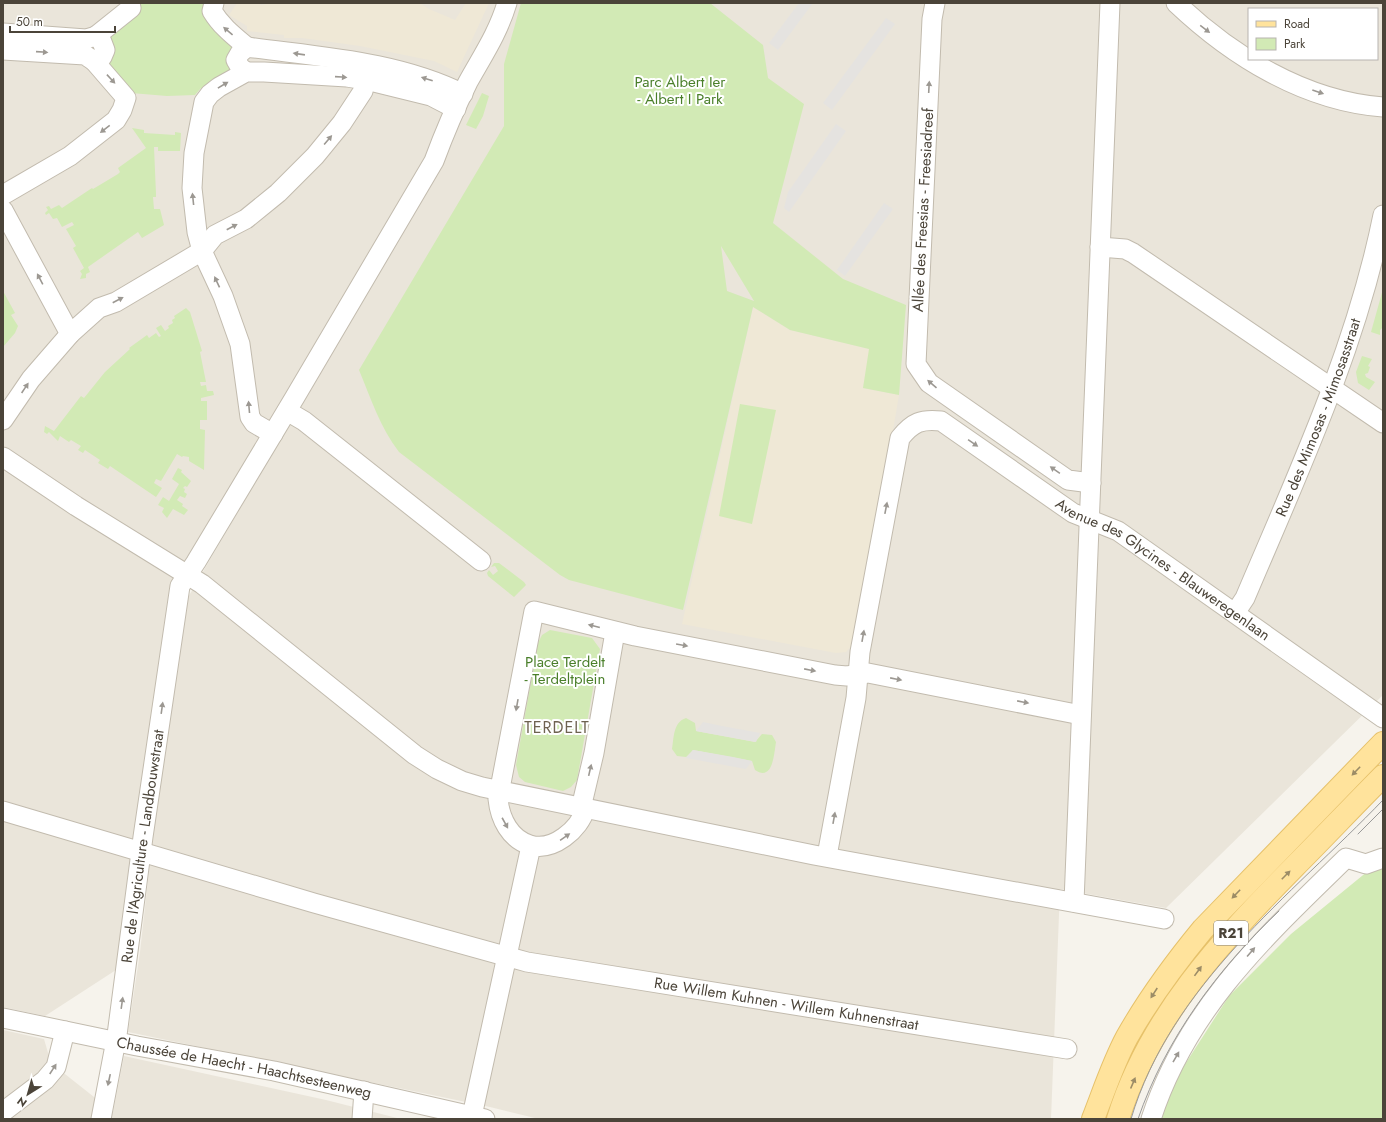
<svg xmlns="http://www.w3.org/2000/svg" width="1386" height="1122" viewBox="0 0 1386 1122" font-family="Jost,sans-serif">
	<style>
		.residential { fill: #eae5da; fill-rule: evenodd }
		.education { fill: #efe8d6 }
		.green { fill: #d2eab5; fill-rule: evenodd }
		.parking { fill: #e5e3e0 }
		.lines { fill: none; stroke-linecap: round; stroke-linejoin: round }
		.minor-casing { stroke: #c2bbae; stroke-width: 21 }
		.major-casing { stroke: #e6c16a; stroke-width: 24 }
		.minor { stroke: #fff; stroke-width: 19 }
		.major { stroke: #ffe39c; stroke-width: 22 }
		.tram { stroke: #9a9a9a; stroke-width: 1 }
		.oneway { fill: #9c9892 }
		.oneway2 { fill: #9c8c66 }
		.labels { text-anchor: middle; stroke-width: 4; stroke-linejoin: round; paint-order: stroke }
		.shield { fill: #fff; stroke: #817c74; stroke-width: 1 }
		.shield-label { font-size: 14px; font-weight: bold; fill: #4b4439 }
		.park-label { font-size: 15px; fill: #4a7f2a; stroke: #fff }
		.street-label { font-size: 15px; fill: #4b4439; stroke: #fff }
		.neighbourhood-label { font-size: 16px; letter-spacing: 1px; fill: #6e6250; stroke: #fff }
	</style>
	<rect width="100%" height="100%" fill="#f6f3ec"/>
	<path class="residential" d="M 3,3 L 496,3 L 495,18 L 426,166 L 185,568 L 3,446 Z
		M 508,3 L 1383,3 L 1383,695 L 1166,908 L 1060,889 L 1051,1119 L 539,1119 L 490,1107 L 128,1032 L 140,952 L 153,835 L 187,599 L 437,171 ZM 1249,9 L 1377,9 L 1377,59 L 1249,59 Z
		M 3,464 L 174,576 L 116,970 L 45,1016 L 3,1007 Z
		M 3,1030 L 44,1039 L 51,1063 L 113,1112 L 124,1056 L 326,1100 L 401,1119 L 3,1119 Z"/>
	<path class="education" d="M 237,3 L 258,3 L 261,5 L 274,3 L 420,3 L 429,9 L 455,20 L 466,3 L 489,3 L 457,72 L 434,61 L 360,46 L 302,38 L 284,38 L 284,35 L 247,31 L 247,26 L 229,15 Z
		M 753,307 L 790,330 L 870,349 L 863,388 L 899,395 L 881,501 L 853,644 L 846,652 L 836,653 L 682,624 Z"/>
	<path class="green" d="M 135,3 L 207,4 L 240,46 L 236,68 L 206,91 L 201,88 L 195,95 L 167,96 L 131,93 L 105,60 L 106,39 Z
		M 521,3 L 710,3 L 763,45 L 768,78 L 804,104 L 773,223 L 843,279 L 906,305 L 899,395 L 863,388 L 869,349 L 790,330 L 753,307 L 683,610 L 569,580 L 560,575 L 399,452 C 380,427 371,399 359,370 L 504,126 L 504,64 ZM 721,246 L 754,301 L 727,291 Z
		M 482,93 L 489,96 L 483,116 L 476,129 L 466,125 Z
		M 132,128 L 144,130 L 144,133 L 175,135 L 175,132 L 181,133 L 180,151 L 158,151 L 158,147 L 154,147 L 156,194 L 156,197 L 153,197 L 154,209 L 160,209 L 164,225 L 142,238 L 138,232 L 88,267 L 90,272 L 86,274 L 86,278 L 80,279 L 82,274 L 80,271 L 84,268 L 73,248 L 76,246 L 66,229 L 74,225 L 72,222 L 62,227 L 57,218 L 53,219 L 49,213 L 46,215 L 45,213 L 48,210 L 46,207 L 49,206 L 51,209 L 59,205 L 62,208 L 92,188 L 93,189 L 118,174 L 120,172 L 118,168 L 146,148 Z
		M 1383,289 L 1383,327 L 1380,330 L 1380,335 L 1371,332 Z
		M 3,291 L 15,313 L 11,315 L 18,326 L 15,333 L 3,347 Z
		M 186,308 L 190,312 L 202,351 L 200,352 L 206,382 L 200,382 L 201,386 L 206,385 L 207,391 L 213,391 L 214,395 L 201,398 L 201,401 L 207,401 L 207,420 L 200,420 L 200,429 L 205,430 L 204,470 L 189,461 L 189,457 L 183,456 L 182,457 L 177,454 L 161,481 L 156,479 L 154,483 L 162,488 L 156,497 L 110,466 L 108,469 L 98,463 L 100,460 L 85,450 L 83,453 L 78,450 L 81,446 L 71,440 L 69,442 L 60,436 L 58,441 L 49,432 L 47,434 L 44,432 L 45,426 L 54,431 L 81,396 L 84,398 L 105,372 L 130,349 L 129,348 L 147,335 L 149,338 L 156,333 L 159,337 L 161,336 L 156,328 L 161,325 L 165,331 L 169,328 L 168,326 L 173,323 L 172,320 L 175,318 L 174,316 Z
		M 1362,356 L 1372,359 L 1368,366 L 1370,367 L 1368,373 L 1365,374 L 1366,377 L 1375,382 L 1369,390 L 1358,383 L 1356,372 Z
		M 740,404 L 776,410 L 752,524 L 719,516 Z
		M 178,468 L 182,470 L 181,472 L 191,481 L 187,487 L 185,486 L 183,488 L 185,489 L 184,492 L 187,494 L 185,498 L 180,496 L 177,500 L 183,504 L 182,506 L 188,510 L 184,515 L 173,509 L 167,518 L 162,512 L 164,508 L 158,505 L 163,497 L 169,501 L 179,484 L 172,479 Z
		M 494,563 L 499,563 L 524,582 L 526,585 L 514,597 L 488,576 L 487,573 L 489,570 L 493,575 L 498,571 L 495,566 L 491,567 Z
		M 550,630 L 592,638 L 600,649 L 577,780 L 571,787 L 563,791 L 525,782 L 519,777 L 516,765 L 538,643 L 542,635 Z
		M 686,718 L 695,723 L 696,731 L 755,742 L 762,734 L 772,735 L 776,742 C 774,754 773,782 755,770 L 752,761 L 693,750 L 686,757 L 677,756 L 672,749 C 674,738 673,722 686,718 Z
		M 1383,865 L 1383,1119 L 1160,1119 L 1171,1086 L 1229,996 L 1291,934 L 1368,871 Z"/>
	<path class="parking" d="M 799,3 L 813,3 L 778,50 L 769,43 Z
		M 886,18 L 895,24 L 832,110 L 823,103 Z
		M 836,124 L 846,131 L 789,212 L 784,208 L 788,192 Z
		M 884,203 L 893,209 L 845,276 L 837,270 Z
		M 703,722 L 722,726 L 760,733 L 756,742 L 696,731 Z
		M 693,750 L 733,757 L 752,761 L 746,769 L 686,758 Z"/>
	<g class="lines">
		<defs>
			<g id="minor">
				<path d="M 214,3 L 212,11 C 221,26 234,36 247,47"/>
				<path d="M 935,3 L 932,19 L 916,364 L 929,383 L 1068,480 L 1091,483"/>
				<path d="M 1176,3 C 1232,56 1304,101 1383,107"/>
				<path d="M 3,33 L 86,39 L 96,36 L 102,42 L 105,50 L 102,57 L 94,61 L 85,55 L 3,50"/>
				<path d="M 96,36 L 131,8 L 130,3"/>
				<path d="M 246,72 L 240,67 L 236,60 L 240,53 L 247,47 C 319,57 397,61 463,94"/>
				<path d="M 3,195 L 70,156 L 116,120 L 122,110 L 126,98 L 94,61"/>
				<path d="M 3,210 L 70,334"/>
				<path d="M 1100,247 L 1125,249 L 1133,253 L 1383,423"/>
				<path d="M 287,411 L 304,421 L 481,561"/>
				<path d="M 3,420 L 31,379 L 70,334 L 99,308 L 116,302 L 202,251 L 215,235 L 246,219 L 278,193 L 315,156 L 342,123 L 363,91 L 366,80"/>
				<path d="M 273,434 L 254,423 L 250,417 L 240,344 L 223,296 L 202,251 L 197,232 L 192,188 L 194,153 L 204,102 L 210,94 L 219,87 L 246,72 L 264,72 L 347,77 L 366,80 L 431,96 L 456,109"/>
				<path d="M 3,457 L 76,506 L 202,584 L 415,755 L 437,769 L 462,781 L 482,787 L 814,855 L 1164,919"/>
				<path id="s1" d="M 1235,613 L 1245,598 C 1298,473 1356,349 1383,215"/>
				<path d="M 581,808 L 594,753 L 615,632"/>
				<path d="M 585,809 C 580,829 553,852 530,845 C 510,839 500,819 498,799 L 534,611 L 635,636 L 835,675 L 847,676 L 868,673 L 1081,715"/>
				<path id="s2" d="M 3,811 L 314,903 L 527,962 L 1067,1049"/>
				<path id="s3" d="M 827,856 L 856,698 L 860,652 L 900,438 C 913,422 921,419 941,421 L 1073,513 L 1118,531 L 1383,718"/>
				<path d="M 1074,902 L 1110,3"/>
				<path id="s4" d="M 3,1018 L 137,1046 L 274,1071 L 485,1119"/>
				<path d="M 3,1112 L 45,1080 L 56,1067 L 65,1031"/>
				<path d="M 472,1116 L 531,846"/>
				<path id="s5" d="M 101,1119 L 117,1035 L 143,837 L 180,586 L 196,562 L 295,397 L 434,161 C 444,134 455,108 468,82 C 483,55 498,33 507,3"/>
				<path d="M 362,1119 L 364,1091"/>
				<path d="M 1151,1119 C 1187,1008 1265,937 1346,858 L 1366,864 L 1383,858"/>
			</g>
			<path id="major" d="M 1093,1119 C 1104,1091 1113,1063 1127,1037 C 1149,998 1175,963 1203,929 L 1383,743
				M 1118,1119 C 1149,1018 1221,941 1294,867 C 1324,837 1353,806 1383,776"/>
		</defs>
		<use href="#minor" class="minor-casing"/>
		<use href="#major" class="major-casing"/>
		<use href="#minor" class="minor"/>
		<use href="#major" class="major"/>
		<path class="tram" d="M 1358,834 L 1383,809
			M 1131,1119 C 1171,984 1290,897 1383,800
			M 1138,1119 C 1166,1038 1217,970 1279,911"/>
	</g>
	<defs><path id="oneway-solid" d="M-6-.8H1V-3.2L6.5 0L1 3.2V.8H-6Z"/></defs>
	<g class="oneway">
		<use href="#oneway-solid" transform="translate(1205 29) rotate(37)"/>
		<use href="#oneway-solid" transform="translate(228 31) rotate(-140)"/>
		<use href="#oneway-solid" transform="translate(42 52) rotate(4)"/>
		<use href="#oneway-solid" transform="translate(299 54) rotate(-172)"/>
		<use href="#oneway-solid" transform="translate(341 77) rotate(4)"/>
		<use href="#oneway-solid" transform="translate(111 79) rotate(47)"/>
		<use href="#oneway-solid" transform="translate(427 79) rotate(-162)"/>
		<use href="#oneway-solid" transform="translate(223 85) rotate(-31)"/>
		<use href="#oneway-solid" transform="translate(929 87) rotate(-87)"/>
		<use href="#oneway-solid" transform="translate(1318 92) rotate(19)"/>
		<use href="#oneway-solid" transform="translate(105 129) rotate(142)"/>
		<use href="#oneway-solid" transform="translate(328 140) rotate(-50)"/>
		<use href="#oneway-solid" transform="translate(193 199) rotate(-96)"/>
		<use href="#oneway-solid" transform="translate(232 227) rotate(-28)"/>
		<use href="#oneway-solid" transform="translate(40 279) rotate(-118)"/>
		<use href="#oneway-solid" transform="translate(217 282) rotate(-115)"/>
		<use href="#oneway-solid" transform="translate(118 300) rotate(-28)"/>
		<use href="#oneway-solid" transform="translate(932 384) rotate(-139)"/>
		<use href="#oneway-solid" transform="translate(25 388) rotate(-56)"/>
		<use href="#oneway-solid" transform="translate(249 407) rotate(-95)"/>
		<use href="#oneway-solid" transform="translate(973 443) rotate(35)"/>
		<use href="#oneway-solid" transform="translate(1055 470) rotate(-145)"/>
		<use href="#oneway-solid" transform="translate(886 508) rotate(-79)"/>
		<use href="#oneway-solid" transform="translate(594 626) rotate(-166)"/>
		<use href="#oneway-solid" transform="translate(863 636) rotate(-80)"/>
		<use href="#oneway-solid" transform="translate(682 645) rotate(10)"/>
		<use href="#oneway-solid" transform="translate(810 670) rotate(11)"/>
		<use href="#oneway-solid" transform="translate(896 679) rotate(11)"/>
		<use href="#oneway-solid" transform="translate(1023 702) rotate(11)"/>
		<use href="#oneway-solid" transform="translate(517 705) rotate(100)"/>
		<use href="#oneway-solid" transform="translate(162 708) rotate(-82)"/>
		<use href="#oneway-solid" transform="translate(590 770) rotate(-77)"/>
		<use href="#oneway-solid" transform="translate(834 818) rotate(-80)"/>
		<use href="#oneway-solid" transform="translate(505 823) rotate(61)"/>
		<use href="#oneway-solid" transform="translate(565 837) rotate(-35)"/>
		<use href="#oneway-solid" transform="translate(1251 952) rotate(-49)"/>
		<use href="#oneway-solid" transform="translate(122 1003) rotate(-82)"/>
		<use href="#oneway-solid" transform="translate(1176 1057) rotate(-60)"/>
		<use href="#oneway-solid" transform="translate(53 1069) rotate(-57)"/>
		<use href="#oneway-solid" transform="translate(109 1080) rotate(102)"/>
	</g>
	<g class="oneway2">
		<use href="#oneway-solid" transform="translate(1356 771) rotate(134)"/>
		<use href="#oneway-solid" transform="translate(1286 875) rotate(-45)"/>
		<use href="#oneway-solid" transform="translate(1236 894) rotate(134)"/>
		<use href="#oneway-solid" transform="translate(1198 971) rotate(-54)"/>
		<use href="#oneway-solid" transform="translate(1154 993) rotate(123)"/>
		<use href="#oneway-solid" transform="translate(1133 1083) rotate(-67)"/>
	</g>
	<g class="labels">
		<rect class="shield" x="1214" y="921" width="34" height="24" rx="3"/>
		<g class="shield-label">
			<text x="1231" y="938">R21</text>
		</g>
		<g class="park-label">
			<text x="680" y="87">Parc Albert Ier<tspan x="680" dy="17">- Albert I Park</tspan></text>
			<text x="565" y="667">Place Terdelt<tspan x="565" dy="17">- Terdeltplein</tspan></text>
		</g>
		<g class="street-label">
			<text transform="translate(923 210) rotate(-87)" y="5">Allée des Freesias - Freesiadreef</text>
			<text dy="5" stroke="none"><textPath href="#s1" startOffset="213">Rue des Mimosas - Mimosasstraat</textPath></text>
			<text dy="5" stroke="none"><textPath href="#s3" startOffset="739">Avenue des Glycines - Blauweregenlaan</textPath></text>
			<text dy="5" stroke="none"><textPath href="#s5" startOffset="276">Rue de l'Agriculture - Landbouwstraat</textPath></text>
			<text dy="5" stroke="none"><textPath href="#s2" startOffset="808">Rue Willem Kuhnen - Willem Kuhnenstraat</textPath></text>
			<text dy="5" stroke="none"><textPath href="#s4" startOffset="246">Chaussée de Haecht - Haachtsesteenweg</textPath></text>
		</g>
		<g class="neighbourhood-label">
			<text x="557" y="733">TERDELT</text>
		</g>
	</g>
	<rect width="1386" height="1122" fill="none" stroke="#4b4439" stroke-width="8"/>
	<rect x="1248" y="8" width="130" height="52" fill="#ffffff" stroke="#b7b4b0"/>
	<rect x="1256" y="21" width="20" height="6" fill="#ffe39c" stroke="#b7b4b0"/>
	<text x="1284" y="28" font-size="12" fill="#4b4439">Road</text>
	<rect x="1256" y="38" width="20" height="12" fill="#d2eab5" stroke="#b7b4b0"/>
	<text x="1284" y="48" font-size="12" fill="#4b4439">Park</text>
	<g transform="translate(28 1094) rotate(217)" stroke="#ffffff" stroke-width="3" paint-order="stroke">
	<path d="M0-3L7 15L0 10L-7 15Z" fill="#4b4439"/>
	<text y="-6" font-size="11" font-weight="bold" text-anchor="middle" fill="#4b4439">N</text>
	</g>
	<path d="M10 26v6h105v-6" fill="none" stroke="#4b4439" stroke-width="2"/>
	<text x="16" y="26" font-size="12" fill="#4b4439" stroke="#ffffff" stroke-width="3" paint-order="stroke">50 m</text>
</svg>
